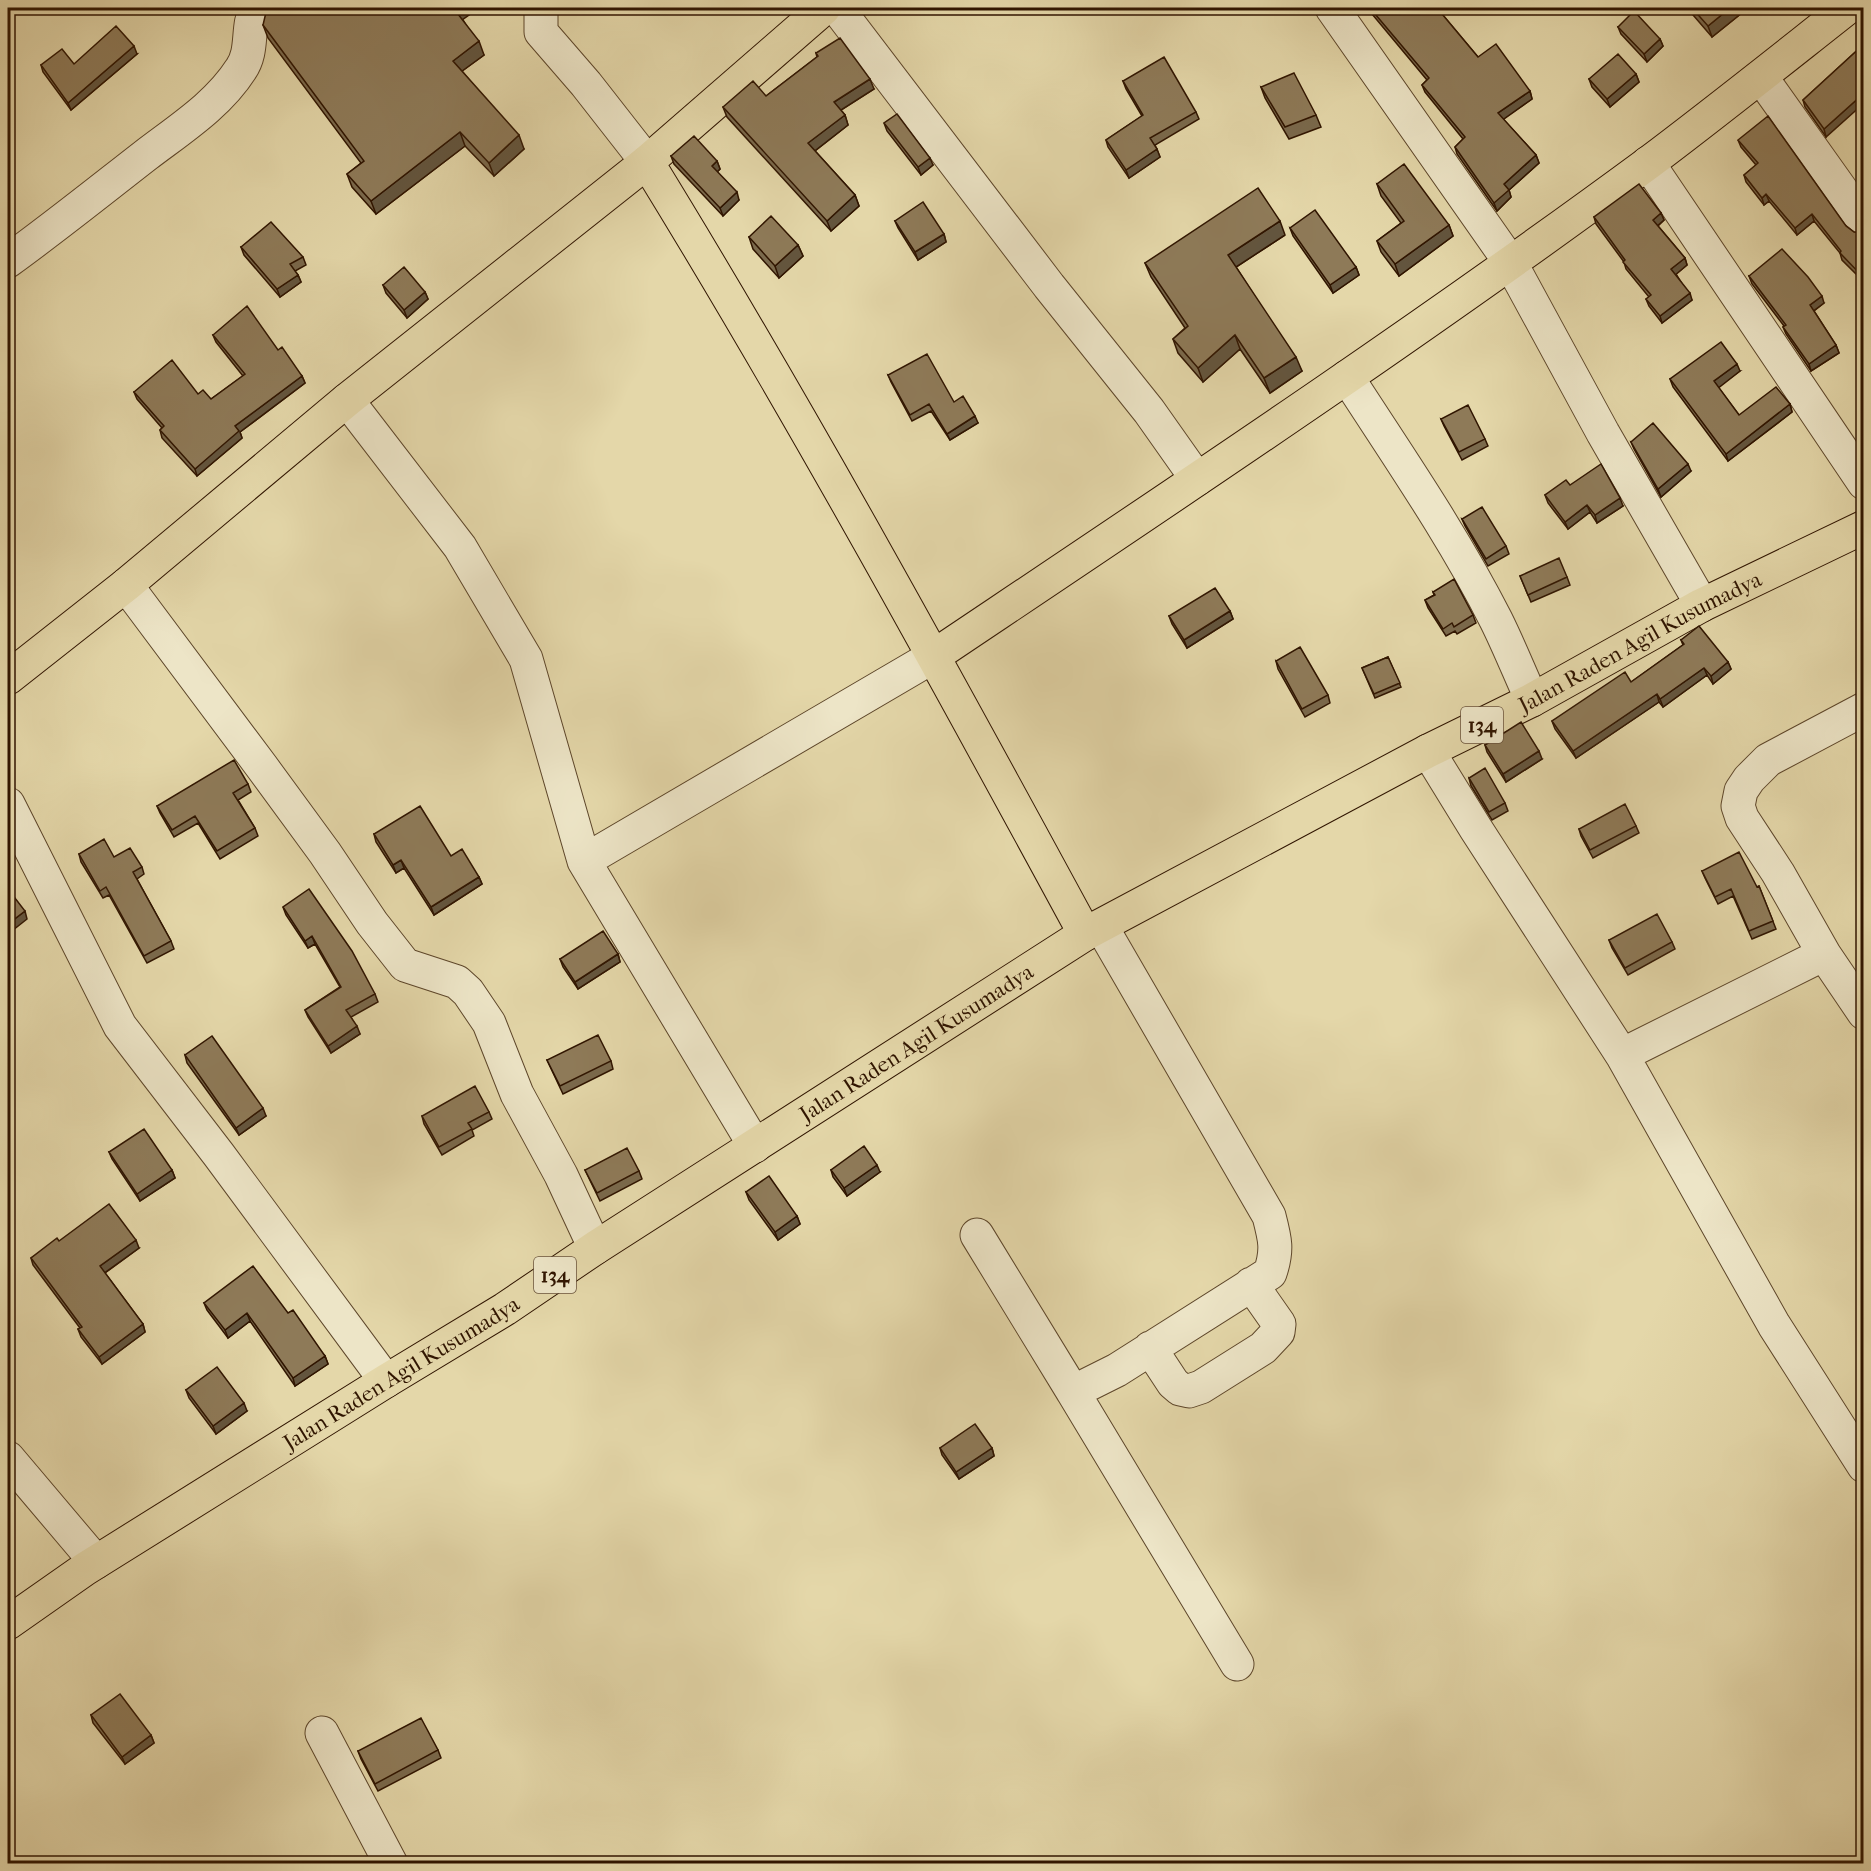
<svg xmlns="http://www.w3.org/2000/svg" width="1871" height="1871" viewBox="0 0 1871 1871" font-family="'IM FELL French Canon',serif">
	<style>
		.lines { fill: none; stroke-linecap: round; stroke-linejoin: round }
		.minor-casing { stroke: #5d462a; stroke-width: 35 }
		.major-casing { stroke: #301500; stroke-width: 35 }
		.minor { stroke: #ede5c7; stroke-width: 33 }
		.major { stroke: #e4d7a9; stroke-width: 33 }
		.wall { fill: #7a694c; stroke: #301500; stroke-width: 1.5 }
		.shaded-wall { fill: #63553e; stroke: #301500; stroke-width: 1.5 }
		.building { fill: #8e7a58; stroke: #301500; stroke-width: 1.5 }
		.labels { text-anchor: middle; stroke-width: 5; stroke-linejoin: round; paint-order: stroke }
		.shield { fill: #ede5c7; stroke: #69533c; stroke-width: 1.5 }
		.shield-label { font-size: 21px; font-weight: bold; fill: #301500 }
		.street-label { font-size: 22px; fill: #301500; stroke: #ede5c7 }
	</style>
	<rect width="100%" height="100%" fill="#e4d7a9"/>
	<filter id="stains"><feTurbulence type="fractalNoise" baseFrequency=".00333" numOctaves="4"/><feColorMatrix values="0 0 0 0 .2 0 0 0 0 .09 0 0 0 0 .02 0 0 0 .5 -.17"/></filter>
	<radialGradient id="worn" r=".72"><stop offset=".6" stop-color="#630" stop-opacity="0"/><stop offset="1" stop-color="#630" stop-opacity=".3"/></radialGradient>
	<g class="lines">
		<defs>
			<path id="minor" d="M 541,8 L 541,32 L 586,84 L 647,162
				M 837,8 L 1049,286 L 1149,411 L 1197,479
				M 1332,8 L 1510,262 L 1603,433 L 1702,605
				M 1761,77 L 1864,222
				M 1648,163 L 1864,483
				M 8,261 C 55,227 101,190 146,155 C 180,129 218,105 241,69 C 254,50 246,28 256,8
				M 1347,377 C 1398,456 1453,535 1496,620 C 1509,646 1520,674 1532,700
				M 347,400 L 460,547 L 526,659 L 584,861 L 755,1146
				M 126,585 L 262,767 L 325,853 L 372,923 L 405,965 L 457,982 L 468,992 L 489,1023 L 517,1094 L 561,1175 L 595,1248
				M 1428,751 L 1476,829 L 1622,1055 L 1774,1325 L 1864,1466
				M 8,804 L 120,1026 L 219,1155 L 386,1381
				M 584,861 L 934,656
				M 1101,926 L 1269,1216 C 1275,1239 1278,1250 1270,1273 L 1117,1370 L 1073,1392 L 1237,1664
				M 1824,954 L 1778,873 L 1742,818 L 1738,806 L 1741,791 L 1749,779 L 1768,760 L 1864,709
				M 1622,1055 L 1824,954 L 1864,1013
				M 977,1235 L 1073,1392
				M 1150,1348 L 1173,1383 L 1180,1389 L 1189,1391 L 1201,1387 L 1263,1348 L 1278,1332 L 1279,1324 L 1251,1284
				M 8,1458 L 96,1562
				M 322,1733 L 391,1864"/>
			<g id="major">
				<path d="M 824,8 L 647,162 C 802,414 944,674 1085,934"/>
				<path d="M 934,656 C 1174,495 1415,335 1647,164 C 1715,113 1781,60 1847,8"/>
				<path d="M 8,678 L 126,585 L 347,400 L 647,162"/>
				<path id="s1" d="M 8,1623 L 85,1569 L 386,1381 L 505,1309 L 595,1248 L 1085,934 L 1428,751 L 1532,700 L 1702,605 L 1864,527"/>
			</g>
		</defs>
		<use href="#minor" class="minor-casing"/>
		<use href="#major" class="major-casing"/>
		<use href="#minor" class="minor"/>
		<use href="#major" class="major"/>
	</g>
	<path class="wall" d="M 1367,8 L 1437,8 L 1478,57 L 1530,91 L 1532,99 L 1503,119 L 1536,155 L 1539,163 L 1509,190 L 1511,197 L 1497,211 L 1457,154 L 1455,147 L 1463,139 L 1425,92 L 1422,85 L 1427,80 Z
		M 1687,8 L 1748,8 L 1712,37 Z
		M 463,20 L 484,55 L 462,71 L 524,149 L 494,176 L 465,146 L 376,214 L 352,187 L 347,174 L 361,163 L 268,38 L 263,25 Z
		M 1618,27 L 1660,39 L 1663,46 L 1647,62 L 1621,34 Z
		M 1863,45 L 1826,137 L 1805,107 L 1803,100 Z
		M 816,53 L 874,89 L 841,110 L 845,115 L 848,125 L 815,151 L 855,195 L 859,206 L 831,231 L 727,117 L 723,107 L 766,96 L 817,57 Z
		M 137,54 L 71,110 L 43,72 L 41,65 L 74,64 Z
		M 1636,74 L 1639,82 L 1610,107 L 1592,87 L 1589,79 Z
		M 1123,81 L 1196,112 L 1199,119 L 1155,145 L 1160,157 L 1129,178 L 1108,147 L 1106,140 L 1142,116 L 1126,89 Z
		M 1261,87 L 1316,115 L 1321,127 L 1289,139 L 1265,98 Z
		M 884,123 L 933,165 L 921,175 L 887,131 Z
		M 1738,140 L 1854,232 L 1863,233 L 1863,281 L 1842,260 L 1840,253 L 1814,221 L 1797,235 L 1769,201 L 1764,205 L 1746,182 L 1744,175 L 1756,165 L 1741,147 Z
		M 671,156 L 717,161 L 720,169 L 717,172 L 739,200 L 723,216 L 674,164 Z
		M 1377,184 L 1449,225 L 1453,236 L 1399,276 L 1381,252 L 1377,241 L 1401,223 L 1381,196 Z
		M 1661,213 L 1664,220 L 1658,226 L 1685,258 L 1687,265 L 1676,274 L 1692,300 L 1662,323 L 1649,306 L 1646,299 L 1649,297 L 1626,269 L 1624,262 L 1596,224 L 1594,217 Z
		M 895,221 L 944,234 L 946,242 L 918,260 L 898,228 Z
		M 1290,228 L 1356,267 L 1359,275 L 1333,293 L 1293,236 Z
		M 1285,235 L 1236,267 L 1302,371 L 1270,393 L 1240,349 L 1203,382 L 1178,353 L 1173,339 L 1185,328 L 1151,277 L 1145,263 Z
		M 749,237 L 798,245 L 803,256 L 779,278 L 753,249 Z
		M 241,247 L 303,257 L 306,265 L 295,271 L 298,275 L 301,282 L 280,297 L 244,255 Z
		M 1749,276 L 1824,303 L 1814,311 L 1836,345 L 1839,353 L 1811,371 L 1786,334 L 1783,327 L 1784,326 L 1752,284 Z
		M 383,285 L 425,292 L 428,299 L 407,318 L 386,293 Z
		M 213,335 L 278,350 L 302,376 L 305,383 L 240,432 L 242,438 L 197,476 L 162,438 L 160,430 L 162,428 L 137,399 L 134,392 L 198,394 L 211,399 L 243,376 L 216,342 Z
		M 1740,371 L 1718,387 L 1739,415 L 1790,404 L 1792,412 L 1728,461 L 1673,387 L 1670,379 Z
		M 888,375 L 954,402 L 978,423 L 950,440 L 931,411 L 912,421 L 891,382 Z
		M 1441,419 L 1485,439 L 1488,446 L 1462,460 L 1444,426 Z
		M 1631,442 L 1691,471 L 1661,497 L 1634,449 Z
		M 1570,485 L 1623,506 L 1597,523 L 1590,512 L 1568,529 L 1548,503 L 1545,495 Z
		M 1462,519 L 1506,546 L 1509,554 L 1488,566 L 1465,526 Z
		M 1520,576 L 1567,577 L 1570,585 L 1531,602 Z
		M 1433,592 L 1473,615 L 1476,623 L 1457,634 L 1455,631 L 1446,636 L 1428,608 L 1425,600 L 1434,595 Z
		M 1230,611 L 1233,619 L 1187,648 L 1172,624 L 1169,616 Z
		M 1681,640 L 1728,662 L 1731,669 L 1713,684 L 1707,675 L 1663,707 L 1659,702 L 1576,758 L 1555,729 L 1552,721 L 1631,682 L 1683,645 Z
		M 1388,657 L 1401,687 L 1375,698 L 1362,668 Z
		M 1276,661 L 1328,695 L 1330,703 L 1305,717 L 1278,669 Z
		M 1485,745 L 1542,759 L 1506,782 L 1487,752 Z
		M 1469,778 L 1505,803 L 1508,811 L 1492,820 L 1471,786 Z
		M 248,784 L 251,792 L 238,800 L 255,828 L 258,836 L 220,859 L 198,823 L 174,837 L 160,813 L 157,806 Z
		M 1636,826 L 1639,833 L 1593,858 L 1581,836 L 1579,829 Z
		M 374,834 L 451,856 L 479,877 L 482,884 L 434,915 L 404,868 L 396,873 L 376,842 Z
		M 79,854 L 114,857 L 142,867 L 144,874 L 137,879 L 171,941 L 174,949 L 147,963 L 109,895 L 103,898 L 81,862 Z
		M 1702,871 L 1757,887 L 1759,886 L 1776,929 L 1752,939 L 1733,896 L 1718,904 L 1705,878 Z
		M 283,907 L 375,994 L 378,1002 L 351,1017 L 360,1034 L 331,1053 L 308,1017 L 305,1010 L 340,987 L 315,944 L 308,948 L 286,915 Z
		M 1609,940 L 1672,942 L 1675,949 L 1628,975 L 1612,948 Z
		M 618,954 L 620,962 L 578,989 L 563,967 L 560,959 Z
		M 185,1055 L 266,1116 L 239,1135 L 187,1063 Z
		M 547,1060 L 611,1061 L 613,1069 L 563,1094 Z
		M 489,1112 L 492,1119 L 472,1130 L 474,1136 L 442,1155 L 424,1124 L 422,1116 Z
		M 109,1152 L 172,1170 L 175,1178 L 140,1201 L 112,1159 Z
		M 585,1170 L 639,1171 L 642,1179 L 600,1201 Z
		M 831,1170 L 880,1172 L 847,1196 L 833,1177 Z
		M 746,1192 L 797,1216 L 800,1224 L 778,1240 L 749,1200 Z
		M 59,1241 L 139,1248 L 105,1273 L 143,1324 L 145,1332 L 102,1364 L 81,1337 L 78,1329 L 80,1328 L 33,1265 L 31,1258 Z
		M 204,1303 L 288,1313 L 325,1356 L 328,1364 L 295,1386 L 250,1321 L 228,1338 L 207,1310 Z
		M 186,1390 L 247,1411 L 216,1434 L 189,1398 Z
		M 940,1448 L 992,1448 L 994,1456 L 959,1479 L 942,1455 Z
		M 91,1715 L 151,1735 L 154,1743 L 125,1764 L 93,1723 Z
		M 438,1750 L 441,1758 L 378,1791 L 361,1759 L 358,1751 Z"/>
	<path class="shaded-wall" d="M 456,8 L 479,8 L 459,22 L 454,9 Z
		M 1730,8 L 1748,8 L 1712,37 L 1708,26 Z
		M 1660,39 L 1663,46 L 1647,62 L 1644,54 Z
		M 479,41 L 484,55 L 458,74 L 453,61 Z
		M 134,46 L 137,54 L 71,110 L 68,103 Z
		M 1636,74 L 1639,82 L 1610,107 L 1607,99 Z
		M 870,79 L 874,89 L 838,112 L 834,102 Z
		M 1530,91 L 1532,99 L 1501,121 L 1498,113 Z
		M 1863,94 L 1863,104 L 1826,137 L 1824,129 Z
		M 845,115 L 848,125 L 812,153 L 808,143 Z
		M 460,132 L 465,146 L 376,214 L 371,201 Z
		M 519,135 L 524,149 L 494,176 L 489,163 Z
		M 1157,149 L 1160,157 L 1129,178 L 1126,170 Z
		M 1536,155 L 1539,163 L 1509,190 L 1511,197 L 1497,211 L 1494,203 L 1504,184 Z
		M 930,158 L 933,165 L 921,175 L 918,167 Z
		M 717,161 L 720,169 L 715,174 L 712,166 Z
		M 737,192 L 739,200 L 723,216 L 720,208 Z
		M 1766,194 L 1769,201 L 1764,205 L 1762,198 Z
		M 855,195 L 859,206 L 831,231 L 827,221 Z
		M 1661,213 L 1664,220 L 1656,227 L 1653,220 Z
		M 1812,214 L 1814,221 L 1797,235 L 1795,228 Z
		M 1280,221 L 1285,235 L 1233,269 L 1228,255 Z
		M 1449,225 L 1453,236 L 1399,276 L 1395,264 Z
		M 944,234 L 946,242 L 918,260 L 915,252 Z
		M 798,245 L 803,256 L 779,278 L 775,266 Z
		M 1685,258 L 1687,265 L 1674,276 L 1671,269 Z
		M 1356,267 L 1359,275 L 1333,293 L 1330,285 Z
		M 298,275 L 301,282 L 280,297 L 277,289 Z
		M 425,292 L 428,299 L 407,318 L 404,310 Z
		M 1690,293 L 1692,300 L 1662,323 L 1660,316 Z
		M 1822,296 L 1824,303 L 1812,312 L 1810,305 Z
		M 1235,335 L 1240,349 L 1203,382 L 1198,368 Z
		M 1836,345 L 1839,353 L 1811,371 L 1809,364 Z
		M 1296,357 L 1302,371 L 1270,393 L 1264,378 Z
		M 1737,364 L 1740,371 L 1717,389 L 1714,381 Z
		M 302,376 L 305,383 L 240,432 L 242,438 L 197,476 L 195,469 L 235,426 Z
		M 1790,404 L 1792,412 L 1728,461 L 1726,454 Z
		M 975,416 L 978,423 L 950,440 L 947,434 Z
		M 1688,464 L 1691,471 L 1661,497 L 1658,489 Z
		M 1620,498 L 1623,506 L 1597,523 L 1595,515 Z
		M 1587,505 L 1590,512 L 1568,529 L 1565,522 Z
		M 1230,611 L 1233,619 L 1187,648 L 1184,640 Z
		M 1728,662 L 1731,669 L 1713,684 L 1711,676 Z
		M 1704,668 L 1707,675 L 1663,707 L 1660,699 Z
		M 1657,694 L 1659,702 L 1576,758 L 1573,751 Z
		M 1539,751 L 1542,759 L 1506,782 L 1503,774 Z
		M 401,860 L 404,868 L 396,873 L 393,865 Z
		M 479,877 L 482,884 L 434,915 L 431,907 Z
		M 25,911 L 27,919 L 8,934 L 8,924 Z
		M 312,936 L 315,944 L 308,948 L 305,941 Z
		M 618,954 L 620,962 L 578,989 L 575,982 Z
		M 357,1026 L 360,1034 L 331,1053 L 328,1046 Z
		M 263,1108 L 266,1116 L 239,1135 L 236,1128 Z
		M 877,1165 L 880,1172 L 847,1196 L 844,1188 Z
		M 172,1170 L 175,1178 L 140,1201 L 137,1194 Z
		M 797,1216 L 800,1224 L 778,1240 L 775,1232 Z
		M 136,1240 L 139,1248 L 103,1274 L 100,1266 Z
		M 247,1313 L 250,1321 L 228,1338 L 225,1330 Z
		M 143,1324 L 145,1332 L 102,1364 L 99,1357 Z
		M 325,1356 L 328,1364 L 295,1386 L 293,1378 Z
		M 244,1403 L 247,1411 L 216,1434 L 213,1426 Z
		M 992,1448 L 994,1456 L 959,1479 L 956,1472 Z
		M 8,1491 L 13,1504 L 8,1509 Z
		M 151,1735 L 154,1743 L 125,1764 L 122,1757 Z"/>
	<path class="building" d="M 267,8 L 456,8 L 454,9 L 479,41 L 453,61 L 519,135 L 489,163 L 460,132 L 371,201 L 347,174 L 364,161 L 263,25 Z
		M 1370,8 L 1437,8 L 1478,57 L 1496,44 L 1530,91 L 1498,113 L 1536,155 L 1504,184 L 1509,190 L 1494,203 L 1455,147 L 1465,137 L 1422,85 L 1429,78 Z
		M 1692,8 L 1730,8 L 1708,26 Z
		M 1634,11 L 1660,39 L 1644,54 L 1618,27 Z
		M 116,26 L 134,46 L 68,103 L 41,65 L 62,49 L 74,64 Z
		M 840,38 L 870,79 L 834,102 L 845,115 L 808,143 L 855,195 L 827,221 L 723,107 L 753,81 L 766,96 L 818,56 L 816,53 Z
		M 1863,45 L 1863,94 L 1824,129 L 1803,100 Z
		M 1618,54 L 1636,74 L 1607,99 L 1589,79 Z
		M 1164,57 L 1196,112 L 1150,138 L 1157,149 L 1126,170 L 1106,140 L 1143,115 L 1123,81 Z
		M 1294,73 L 1316,115 L 1285,127 L 1261,87 Z
		M 897,114 L 930,158 L 918,167 L 884,123 Z
		M 1768,116 L 1846,226 L 1854,232 L 1863,233 L 1863,277 L 1840,253 L 1841,251 L 1812,214 L 1795,228 L 1766,194 L 1762,198 L 1744,175 L 1758,163 L 1738,140 Z
		M 694,136 L 717,161 L 712,166 L 737,192 L 720,208 L 671,156 Z
		M 1404,164 L 1449,225 L 1395,264 L 1377,241 L 1404,221 L 1377,184 Z
		M 1639,184 L 1661,213 L 1653,220 L 1685,258 L 1671,269 L 1690,293 L 1660,316 L 1646,299 L 1651,295 L 1623,262 L 1625,260 L 1594,217 Z
		M 1258,188 L 1280,221 L 1228,255 L 1296,357 L 1264,378 L 1235,335 L 1198,368 L 1173,339 L 1188,326 L 1145,263 Z
		M 923,202 L 944,234 L 915,252 L 895,221 Z
		M 1315,210 L 1356,267 L 1330,285 L 1290,228 Z
		M 771,216 L 798,245 L 775,266 L 749,237 Z
		M 271,222 L 303,257 L 290,264 L 298,275 L 277,289 L 241,247 Z
		M 1782,249 L 1808,277 L 1822,296 L 1810,305 L 1836,345 L 1809,364 L 1783,327 L 1786,325 L 1749,276 Z
		M 404,267 L 425,292 L 404,310 L 383,285 Z
		M 247,306 L 278,350 L 282,347 L 302,376 L 235,426 L 239,431 L 195,469 L 160,430 L 164,426 L 134,392 L 172,360 L 198,394 L 203,390 L 211,399 L 245,374 L 213,335 Z
		M 1721,342 L 1737,364 L 1714,381 L 1739,415 L 1776,387 L 1790,404 L 1726,454 L 1670,379 Z
		M 1863,350 L 1863,359 L 1859,353 Z
		M 927,354 L 954,402 L 963,396 L 975,416 L 947,434 L 929,404 L 910,415 L 888,375 Z
		M 1468,405 L 1485,439 L 1459,452 L 1441,419 Z
		M 1653,423 L 1688,464 L 1658,489 L 1631,442 Z
		M 1601,464 L 1620,498 L 1595,515 L 1587,505 L 1565,522 L 1545,495 L 1566,480 L 1570,485 Z
		M 1482,507 L 1506,546 L 1486,559 L 1462,519 Z
		M 1559,558 L 1567,577 L 1528,595 L 1520,576 Z
		M 1454,579 L 1473,615 L 1454,627 L 1452,623 L 1443,629 L 1425,600 L 1435,595 L 1433,592 Z
		M 1215,588 L 1230,611 L 1184,640 L 1169,616 Z
		M 1699,626 L 1728,662 L 1711,676 L 1704,668 L 1660,699 L 1657,694 L 1573,751 L 1552,721 L 1625,672 L 1631,682 L 1684,644 L 1681,640 Z
		M 1300,647 L 1328,695 L 1302,709 L 1276,661 Z
		M 1388,657 L 1400,683 L 1374,694 L 1362,668 Z
		M 1521,722 L 1539,751 L 1503,774 L 1485,745 Z
		M 234,760 L 248,784 L 233,793 L 255,828 L 217,851 L 195,816 L 172,830 L 157,806 Z
		M 1485,768 L 1505,803 L 1489,812 L 1469,778 Z
		M 1625,804 L 1636,826 L 1590,850 L 1579,829 Z
		M 420,806 L 451,856 L 462,849 L 479,877 L 431,907 L 401,860 L 393,865 L 374,834 Z
		M 104,839 L 114,857 L 130,848 L 142,867 L 133,872 L 171,941 L 144,956 L 106,887 L 100,891 L 79,854 Z
		M 1739,852 L 1757,887 L 1759,886 L 1773,921 L 1749,931 L 1731,889 L 1715,897 L 1702,871 Z
		M 8,889 L 25,911 L 8,924 Z
		M 309,889 L 352,951 L 375,994 L 346,1010 L 357,1026 L 328,1046 L 305,1010 L 341,987 L 312,936 L 305,941 L 283,907 Z
		M 1657,914 L 1672,942 L 1625,968 L 1609,940 Z
		M 603,931 L 618,954 L 575,982 L 560,959 Z
		M 598,1035 L 611,1061 L 560,1086 L 547,1060 Z
		M 212,1036 L 263,1108 L 236,1128 L 185,1055 Z
		M 475,1086 L 489,1112 L 468,1123 L 472,1129 L 439,1147 L 422,1116 Z
		M 144,1129 L 172,1170 L 137,1194 L 109,1152 Z
		M 864,1146 L 877,1165 L 844,1188 L 831,1170 Z
		M 627,1148 L 639,1171 L 597,1193 L 585,1170 Z
		M 769,1176 L 797,1216 L 775,1232 L 746,1192 Z
		M 109,1204 L 136,1240 L 100,1266 L 143,1324 L 99,1357 L 78,1329 L 82,1327 L 31,1258 L 57,1238 L 59,1241 Z
		M 253,1266 L 288,1313 L 293,1310 L 325,1356 L 293,1378 L 247,1313 L 225,1330 L 204,1303 Z
		M 217,1367 L 244,1403 L 213,1426 L 186,1390 Z
		M 975,1424 L 992,1448 L 956,1472 L 940,1448 Z
		M 120,1694 L 151,1735 L 122,1757 L 91,1715 Z
		M 421,1718 L 438,1750 L 375,1784 L 358,1751 Z"/>
	<g class="labels">
		<g class="shield">
			<rect x="1461" y="707" width="42" height="36" rx="4.5"/>
			<rect x="534" y="1257" width="42" height="36" rx="4.5"/>
		</g>
		<g class="shield-label">
			<text x="1482" y="732">134</text>
			<text x="555" y="1282">134</text>
		</g>
		<g class="street-label">
			<text dy="8" stroke="none"><textPath href="#s1" startOffset="1906">Jalan Raden Agil Kusumadya</textPath></text>
			<text dy="8" stroke="none"><textPath href="#s1" startOffset="1078">Jalan Raden Agil Kusumadya</textPath></text>
			<text dy="8" stroke="none"><textPath href="#s1" startOffset="466">Jalan Raden Agil Kusumadya</textPath></text>
		</g>
	</g>
	<rect width="1871" height="1871" fill="none" stroke="#e4d7a9" stroke-width="30"/>
	<rect x="9" y="9" width="1853" height="1853" fill="none" stroke="#301500" stroke-width="3"/>
	<rect x="15" y="15" width="1841" height="1841" fill="none" stroke="#301500" stroke-width="1.5"/>
	<rect width="100%" height="100%" filter="url(#stains)"/>
	<rect width="100%" height="100%" fill="url(#worn)"/>
</svg>
